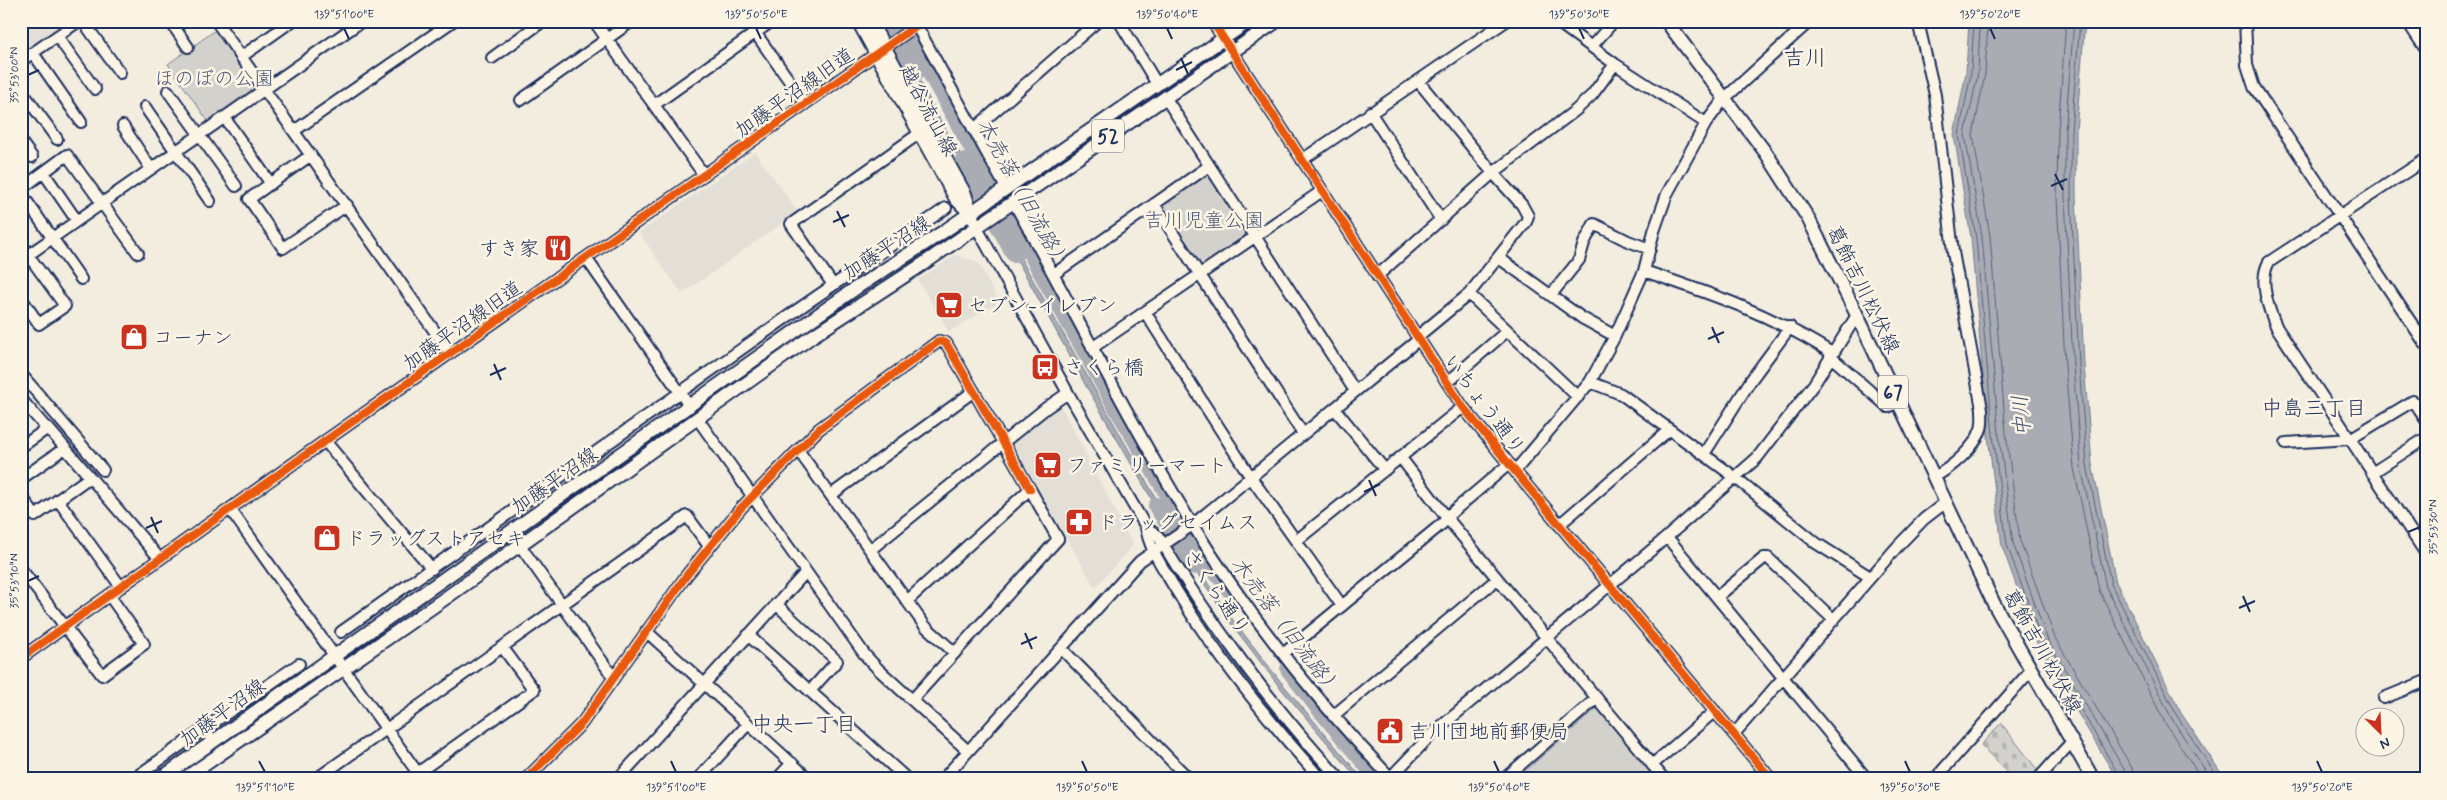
<svg xmlns="http://www.w3.org/2000/svg" width="2447" height="800" viewBox="0 0 2447 800" font-family="Mynerve,'Klee One',sans-serif">
	<style>
		.built { fill: #e3dfd6 }
		.cemetery { fill: url(#cemetery-stones); stroke: #778095 }
		.green { fill: #d3d1cc; stroke: #778095 }
		.water { fill: #a9acb3; stroke: #707a91 }
		.lines { fill: none; stroke-linecap: round; stroke-linejoin: round }
		.shore { stroke: #546180; stroke-width: 1 }
		.river { stroke: #a9acb3; stroke-width: 18 }
		.minor-casing { stroke: #1b2f5e; stroke-width: 14 }
		.major-casing { stroke: #1b2f5e; stroke-width: 16 }
		.minor { stroke: #fcf5e5; stroke-width: 10 }
		.major { stroke: #fcf5e5; stroke-width: 12 }
		.cycleway-casing { stroke: #fcf5e5; stroke-width: 11 }
		.cycleway { stroke: #e8590c; stroke-width: 8 }
		.ticks { fill: none; stroke: #1b2f5e; stroke-width: 2 }
		.labels { text-anchor: middle; stroke-width: 5; stroke-linejoin: round; paint-order: stroke }
		.shield { fill: #fcf5e5; stroke: #5e6a86; stroke-width: 1 }
		.shield-label { font-size: 19px; font-weight: bold; fill: #1b2f5e }
		.park-label { font-size: 20px; fill: #49587a; stroke: #fcf5e5 }
		.street-label { font-size: 20px; fill: #1b2f5e; stroke: #fcf5e5 }
		.poi-label { font-size: 20px; fill: #1b2f5e; stroke: #fcf5e5; text-anchor: start }
		.water-label { font-size: 21px; font-style: italic; fill: #465478; stroke: #fcf5e5 }
		.neighbourhood-label { font-size: 21px; fill: #1b2f5e; stroke: #fcf5e5 }
		.quarter-label { font-size: 22px; fill: #1b2f5e; stroke: #fcf5e5 }
		.neatline { fill: none; stroke: #1b2f5e; stroke-width: 2 }
		.ticks-label { font-size: 12px; text-anchor: middle; fill: #1b2f5e }
	</style>
	<defs>
		<pattern id="cemetery-stones" width="16" height="16" patternUnits="userSpaceOnUse" patternTransform="scale(1.25)"><rect width="16" height="16" fill="#d3d1cc"/><path d="M2 7V4a2 2 0 0 1 4 0v3zM10 15v-3a2 2 0 0 1 4 0v3z" fill="#b5b4b2"/></pattern>
	</defs>
	<rect width="100%" height="100%" fill="#f3ede0"/>
	<filter id="ink" filterUnits="userSpaceOnUse"><feTurbulence type="fractalNoise" baseFrequency=".02" numOctaves="2"/><feDisplacementMap in="SourceGraphic" scale="10" xChannelSelector="R" yChannelSelector="G"/><feConvolveMatrix kernelMatrix="1 2 1 2 8 2 1 2 1" color-interpolation-filters="sRGB"/></filter>
	<g filter="url(#ink)">
		<path class="built" d="M 21,21 L 65,21 L 21,53 Z
			M 755,152 L 798,212 L 682,294 L 639,233 Z
			M 955,255 L 978,262 L 999,302 L 949,332 L 918,280 Z
			M 1060,404 L 1133,545 L 1095,588 L 1012,442 Z"/>
		<path class="cemetery" d="M 2001,723 L 2039,772 L 2033,779 L 2013,779 L 1981,745 Z"/>
		<path class="green" d="M 217,29 L 257,88 L 256,92 L 210,124 L 168,64 Z
			M 1205,174 L 1209,176 L 1246,232 L 1244,238 L 1203,266 L 1199,265 L 1162,208 L 1163,205 Z
			M 1598,707 L 1658,779 L 1516,779 Z"/>
		<path class="water" d="M 1969,21 L 2085,21 L 2076,131 L 2076,196 L 2084,364 L 2092,464 L 2116,582 L 2181,713 L 2225,779 L 2117,779 L 2038,646 L 2002,546 L 1988,436 L 1971,238 L 1954,135 L 1966,72 Z
			M 905,52 L 939,118 L 977,182 L 972,182 L 901,55 Z
			M 1006,232 L 1171,525 L 1168,527 L 1086,386 L 1003,234 Z
			M 1183,547 L 1233,620 L 1281,682 L 1363,779 L 1358,779 L 1278,685 L 1230,622 L 1181,549 Z"/>
		<g class="lines">
			<path class="shore" d="M 1974,21 L 1971,73 L 1959,135 L 1976,238 L 1993,435 L 2007,545 L 2043,644 L 2121,779
				M 1980,21 L 1978,73 L 1965,135 L 1982,237 L 1999,435 L 2013,543 L 2048,641 L 2125,771 L 2127,779
				M 1988,21 L 1985,74 L 1973,135 L 1990,236 L 2006,434 L 2020,541 L 2055,638 L 2132,768 L 2134,779
				M 2066,21 L 2058,130 L 2057,196 L 2065,366 L 2074,468 L 2099,590 L 2165,723 L 2202,779
				M 2074,21 L 2065,130 L 2065,196 L 2073,365 L 2081,467 L 2106,587 L 2172,719 L 2211,779
				M 2080,21 L 2071,131 L 2071,196 L 2079,365 L 2087,465 L 2111,584 L 2177,716 L 2219,779"/>
			<path class="river" d="M 885,21 L 914,74
				M 902,21 L 1119,411 L 1206,558 L 1238,600
				M 963,162 L 1015,254
				M 1157,506 L 1195,566
				M 1289,669 L 1316,704 L 1379,779"/>
			<defs>
				<path id="minor" d="M 83,21 L 120,73
					M 170,21 L 188,47
					M 216,21 L 450,353
					M 594,21 L 704,175
					M 747,21 L 805,103
					M 914,21 L 1006,188
					M 1119,21 L 1157,84
					M 1212,21 L 1463,407 L 1509,464 L 1771,779
					M 1556,21 L 1615,64 L 1706,123
					M 1916,21 L 1920,30 L 1935,95 L 1953,252 L 1982,409 C 1982,415 1983,423 1981,429 C 1975,448 1951,468 1934,477
					M 2245,21 L 2247,65 L 2254,87 L 2426,345
					M 2407,21 L 2426,50
					M 57,36 L 95,89
					M 1592,46 L 1614,21
					M 33,53 L 81,122
					M 241,57 L 292,21
					M 492,58 L 543,21
					M 21,61 L 79,21
					M 21,90 L 57,139
					M 168,91 L 236,186
					M 1165,97 L 1355,391
					M 521,100 L 632,21
					M 654,105 L 772,21
					M 145,107 L 210,201
					M 1370,112 L 1441,220
					M 224,117 L 271,184
					M 123,126 L 151,169
					M 973,130 L 1098,21
					M 294,131 L 453,21
					M 21,142 L 32,157
					M 311,155 L 249,199 L 283,248 L 347,205
					M 2426,159 L 2269,262 C 2258,280 2269,311 2277,328 L 2426,554
					M 1302,160 L 1506,21
					M 44,173 L 77,221
					M 21,189 L 67,155 L 138,253
					M 21,193 L 81,279
					M 1013,201 C 1073,308 1128,419 1192,524 C 1249,616 1316,701 1392,779
					M 1154,204 L 1303,434
					M 976,226 L 1068,393 L 1146,527 L 1158,536 C 1207,618 1274,709 1340,779
					M 21,245 L 65,306 L 39,324 L 21,298
					M 586,258 L 690,407
					M 1499,258 L 1582,318 L 1615,336
					M 21,260 L 362,21
					M 1644,271 C 1712,294 1771,314 1832,353
					M 1054,274 L 1209,166
					M 1377,276 L 1493,173 L 1576,110 L 1592,95 L 1615,64
					M 833,285 L 791,224 L 920,133
					M 1469,294 L 1578,397
					M 1551,295 L 1579,260 L 1584,243 L 1594,224 L 1628,241 L 1650,249
					M 1145,312 L 1250,476 L 1342,606
					M 1417,337 L 1469,294 L 1526,222 L 1528,216 L 1522,205 L 1493,173 L 1419,82
					M 1092,348 L 1322,191
					M 1830,356 L 1888,407 L 1898,402
					M 21,374 L 103,470
					M 1590,382 L 1621,394 L 1736,478 L 1816,543 L 1870,577
					M 1447,383 L 1507,331
					M 21,399 L 47,429
					M 1335,409 L 1385,470
					M 697,418 L 865,655 L 878,669 L 968,751
					M 325,441 L 432,569
					M 2286,443 L 2350,439 L 2413,401 L 2426,420
					M 21,447 L 48,428 L 160,559
					M 798,450 L 907,601
					M 1704,454 L 1751,380 L 1790,327
					M 1401,458 L 1447,518 L 1664,779
					M 1515,471 L 1590,382 L 1615,336 L 1644,271 L 1654,231 L 1667,194 L 1706,123 L 1724,99 L 1810,21
					M 2372,473 L 2426,438
					M 21,479 L 65,448
					M 21,495 L 35,516 L 90,477
					M 831,495 L 974,391
					M 58,500 L 121,587
					M 230,509 L 422,779
					M 1559,525 L 1669,430
					M 1146,527 C 1149,548 1162,566 1173,585 C 1215,655 1266,718 1321,779
					M 1667,537 L 1867,779
					M 1296,541 L 1463,407
					M 519,544 L 614,678
					M 870,550 L 1046,408 L 1068,393
					M 21,569 L 102,675 L 144,644 L 109,595
					M 1717,597 L 1764,558 L 1768,558 L 1834,620
					M 776,604 L 837,661 L 810,691
					M 646,631 L 809,779
					M 341,632 L 794,312 L 946,208
					M 748,635 L 907,779
					M 1062,649 L 1189,779
					M 1283,654 L 1443,523 L 1450,514 L 1509,464
					M 21,658 L 325,441 L 923,21
					M 2384,698 L 2426,681
					M 912,700 L 1058,539 L 1030,489 L 907,601 L 925,626 L 955,653
					M 1333,716 L 1497,579
					M 204,729 L 299,664
					M 1734,734 L 1897,547 L 1924,519 L 1946,502
					M 1652,765 L 1715,711
					M 133,779 L 204,729 L 213,741
					M 316,779 L 687,516 L 709,546
					M 409,779 L 534,690 L 503,648
					M 526,779 L 582,723 L 686,576 L 741,508 L 819,429 L 939,341 L 946,343 L 1030,489
					M 618,779 L 806,572
					M 698,779 L 748,724
					M 777,779 L 792,763
					M 943,779 L 1140,561 L 1191,526 L 1418,340
					M 1389,779 L 1432,734 L 1667,537 L 1757,458 L 1814,384 L 1857,315
					M 1504,779 L 1597,698
					M 1935,779 L 2031,670
					M 2038,779 L 2066,748 L 2073,744"/>
				<path id="major" d="M 858,21 L 956,199 L 970,213
					M 870,21 L 965,194 L 973,219
					M 1666,21 L 1766,153 L 1808,218 L 1857,315 L 1994,604 L 2093,779
					M 160,779 L 856,288 L 943,232 L 1249,21
					M 184,779 L 447,597 L 811,337 L 923,264 L 1277,21"/>
			</defs>
			<use href="#minor" class="minor-casing"/>
			<use href="#major" class="major-casing"/>
			<use href="#minor" class="minor"/>
			<use href="#major" class="major"/>
			<defs>
				<path id="cycleway" d="M 1212,21 L 1463,407 L 1509,464 L 1771,779
					M 21,658 L 325,441 L 923,21
					M 526,779 L 582,723 L 686,576 L 741,508 L 819,429 L 939,341 L 946,343 L 1030,489"/>
			</defs>
			<use href="#cycleway" class="cycleway-casing"/>
			<use href="#cycleway" class="cycleway"/>
		</g>
	</g>
	<path class="ticks" d="M 344,28 L 349,39M 756,28 L 761,39M 1167,28 L 1172,39M 1579,28 L 1584,39M 1990,28 L 1995,39M 1181,58 L 1188,74M 1176,70 L 1192,62M 28,75 L 39,70M 2055,174 L 2063,190M 2051,186 L 2067,179M 837,211 L 845,227M 833,222 L 849,215M 1712,327 L 1719,343M 1708,339 L 1724,332M 494,364 L 501,380M 490,375 L 506,368M 1369,480 L 1376,496M 1364,492 L 1380,484M 151,517 L 158,533M 146,528 L 162,521M 2408,532 L 2420,527M 28,581 L 39,576M 2243,596 L 2250,612M 2239,608 L 2255,601M 1025,633 L 1032,649M 1021,644 L 1037,637M 259,761 L 265,772M 671,761 L 676,772M 1082,761 L 1087,772M 1494,761 L 1499,772M 1905,761 L 1910,772M 2317,761 L 2322,772"/>
	<defs>
		<symbol id="restaurant-square" viewBox="-11 -11 22 22"><rect x="-9" y="-9" width="18" height="18" rx="4" fill="#c8321e" stroke="#fcf5e5"/><path d="M-5-6h1v4h1v-4h1v4h1v-4h1v5L-1.5 .5V6h-2V.5L-5-1ZM5-6V6H3V1.5H1.5Q1.5-4 5-6Z" fill="#fff"/></symbol>
		<symbol id="supermarket-square" viewBox="-11 -11 22 22"><rect x="-9" y="-9" width="18" height="18" rx="4" fill="#c8321e" stroke="#fcf5e5"/><path d="M-6-5.5h2.5l.6 2H6L4.5 2H-2.5L-4.4-4H-6ZM-1.5 3.2a1.3 1.3 0 1 0 .1 0ZM3 3.2a1.3 1.3 0 1 0 .1 0Z" fill="#fff"/></symbol>
		<symbol id="shop-square" viewBox="-11 -11 22 22"><rect x="-9" y="-9" width="18" height="18" rx="4" fill="#c8321e" stroke="#fcf5e5"/><path d="M-5-2.5h2.3a2.7 3.5 0 0 1 5.4 0H5L5.5 6h-11ZM-1.5-2.5h3a1.5 2.3 0 0 0-3 0Z" fill="#fff"/></symbol>
		<symbol id="bus-square" viewBox="-11 -11 22 22"><rect x="-9" y="-9" width="18" height="18" rx="4" fill="#c8321e" stroke="#fcf5e5"/><path d="M-5-6H5V4H4V6H2V4H-2V6H-4V4H-5ZM-3.5-4V0h7V-4ZM-3.5 1.2v1.5H-2V1.2ZM2 1.2v1.5H3.5V1.2Z" fill="#fff"/></symbol>
		<symbol id="pharmacy-square" viewBox="-11 -11 22 22"><rect x="-9" y="-9" width="18" height="18" rx="4" fill="#c8321e" stroke="#fcf5e5"/><path d="M-2-6h4v4h4v4h-4v4h-4v-4h-4v-4h4Z" fill="#fff"/></symbol>
		<symbol id="civic-square" viewBox="-11 -11 22 22"><rect x="-9" y="-9" width="18" height="18" rx="4" fill="#c8321e" stroke="#fcf5e5"/><path d="M-.6-6.5H3V-4.5H.6V-3L4-1V1h2V6H-6V1h2V-1L-.6-3ZM-1.2 2.5V6h2.4V2.5Z" fill="#fff"/></symbol>
	</defs>
	<g fill-rule="evenodd">
		<use href="#restaurant-square" x="542" y="232" width="32" height="32"/>
		<use href="#supermarket-square" x="933" y="289" width="32" height="32"/>
		<use href="#shop-square" x="118" y="321" width="32" height="32"/>
		<use href="#bus-square" x="1029" y="351" width="32" height="32"/>
		<use href="#supermarket-square" x="1032" y="449" width="32" height="32"/>
		<use href="#pharmacy-square" x="1063" y="506" width="32" height="32"/>
		<use href="#shop-square" x="311" y="522" width="32" height="32"/>
		<use href="#civic-square" x="1374" y="715" width="32" height="32"/>
	</g>
	<g class="labels">
		<g class="shield">
			<rect x="1092" y="119.5" width="32" height="33" rx="4"/>
			<rect x="1878" y="375.5" width="30" height="33" rx="4"/>
		</g>
		<g class="shield-label">
			<text x="1108" y="143">52</text>
			<text x="1893" y="399">67</text>
		</g>
		<g class="park-label">
			<text x="214" y="85">ほのぼの公園</text>
			<text x="1204" y="227">吉川児童公園</text>
		</g>
		<g class="street-label">
			<text transform="translate(794 92) rotate(-35)" y="7">加藤平沼線旧道</text>
			<text transform="translate(929 110) rotate(62)" y="7">越谷流山線</text>
			<text transform="translate(886 247) rotate(-33)" y="7">加藤平沼線</text>
			<text transform="translate(1864 289) rotate(64)" y="7">葛飾吉川松伏線</text>
			<text transform="translate(462 325) rotate(-35)" y="7">加藤平沼線旧道</text>
			<text transform="translate(1485 404) rotate(53)" y="7">いちょう通り</text>
			<text transform="translate(554 480) rotate(-35)" y="7">加藤平沼線</text>
			<text transform="translate(1217 592) rotate(55)" y="7">さくら通り</text>
			<text transform="translate(2043 651) rotate(61)" y="7">葛飾吉川松伏線</text>
			<text transform="translate(222 712) rotate(-36)" y="7">加藤平沼線</text>
		</g>
		<g class="poi-label">
			<text x="539" y="255" text-anchor="end">すき家</text>
			<text x="968" y="312">セブン-イレブン</text>
			<text x="153" y="344">コーナン</text>
			<text x="1064" y="374">さくら橋</text>
			<text x="1067" y="472">ファミリーマート</text>
			<text x="1098" y="529">ドラッグセイムス</text>
			<text x="346" y="545">ドラッグストアセキ</text>
			<text x="1409" y="738">吉川団地前郵便局</text>
		</g>
		<g class="water-label">
			<text transform="translate(1023 193) rotate(61)" y="7">木売落（旧流路）</text>
			<text transform="translate(2021 416) rotate(-95)" y="7">中川</text>
			<text transform="translate(1286 626) rotate(53)" y="7">木売落（旧流路）</text>
		</g>
		<g class="neighbourhood-label">
			<text x="2314" y="415">中島三丁目</text>
			<text x="804" y="731">中央一丁目</text>
		</g>
		<g class="quarter-label">
			<text x="1805" y="65">吉川</text>
		</g>
	</g>
	<rect width="2447" height="800" fill="none" stroke="#fcf5e5" stroke-width="55"/>
	<g transform="translate(2380 732) rotate(156)"><circle r="24" fill="#fcf5e5" stroke="#a2a6af"/>
	<path d="M0-4L9 19L0 12L-9 19Z" fill="#c8321e"/>
	<text y="-8" font-size="14" font-weight="bold" text-anchor="middle" fill="#1b2f5e">N</text>
	</g>
	<rect x="28" y="28" width="2392" height="744" class="neatline"/>
	<g class="ticks-label">
		<text x="344" y="18">139°51'00"E</text>
		<text x="756" y="18">139°50'50"E</text>
		<text x="1167" y="18">139°50'40"E</text>
		<text x="1579" y="18">139°50'30"E</text>
		<text x="1990" y="18">139°50'20"E</text>
		<text transform="translate(14 75) rotate(-90)" y="4">35°53'00"N</text>
		<text transform="translate(2433 527) rotate(-90)" y="4">35°53'30"N</text>
		<text transform="translate(14 581) rotate(-90)" y="4">35°53'10"N</text>
		<text x="265" y="791">139°51'10"E</text>
		<text x="676" y="791">139°51'00"E</text>
		<text x="1087" y="791">139°50'50"E</text>
		<text x="1499" y="791">139°50'40"E</text>
		<text x="1910" y="791">139°50'30"E</text>
		<text x="2322" y="791">139°50'20"E</text>
	</g>
</svg>
